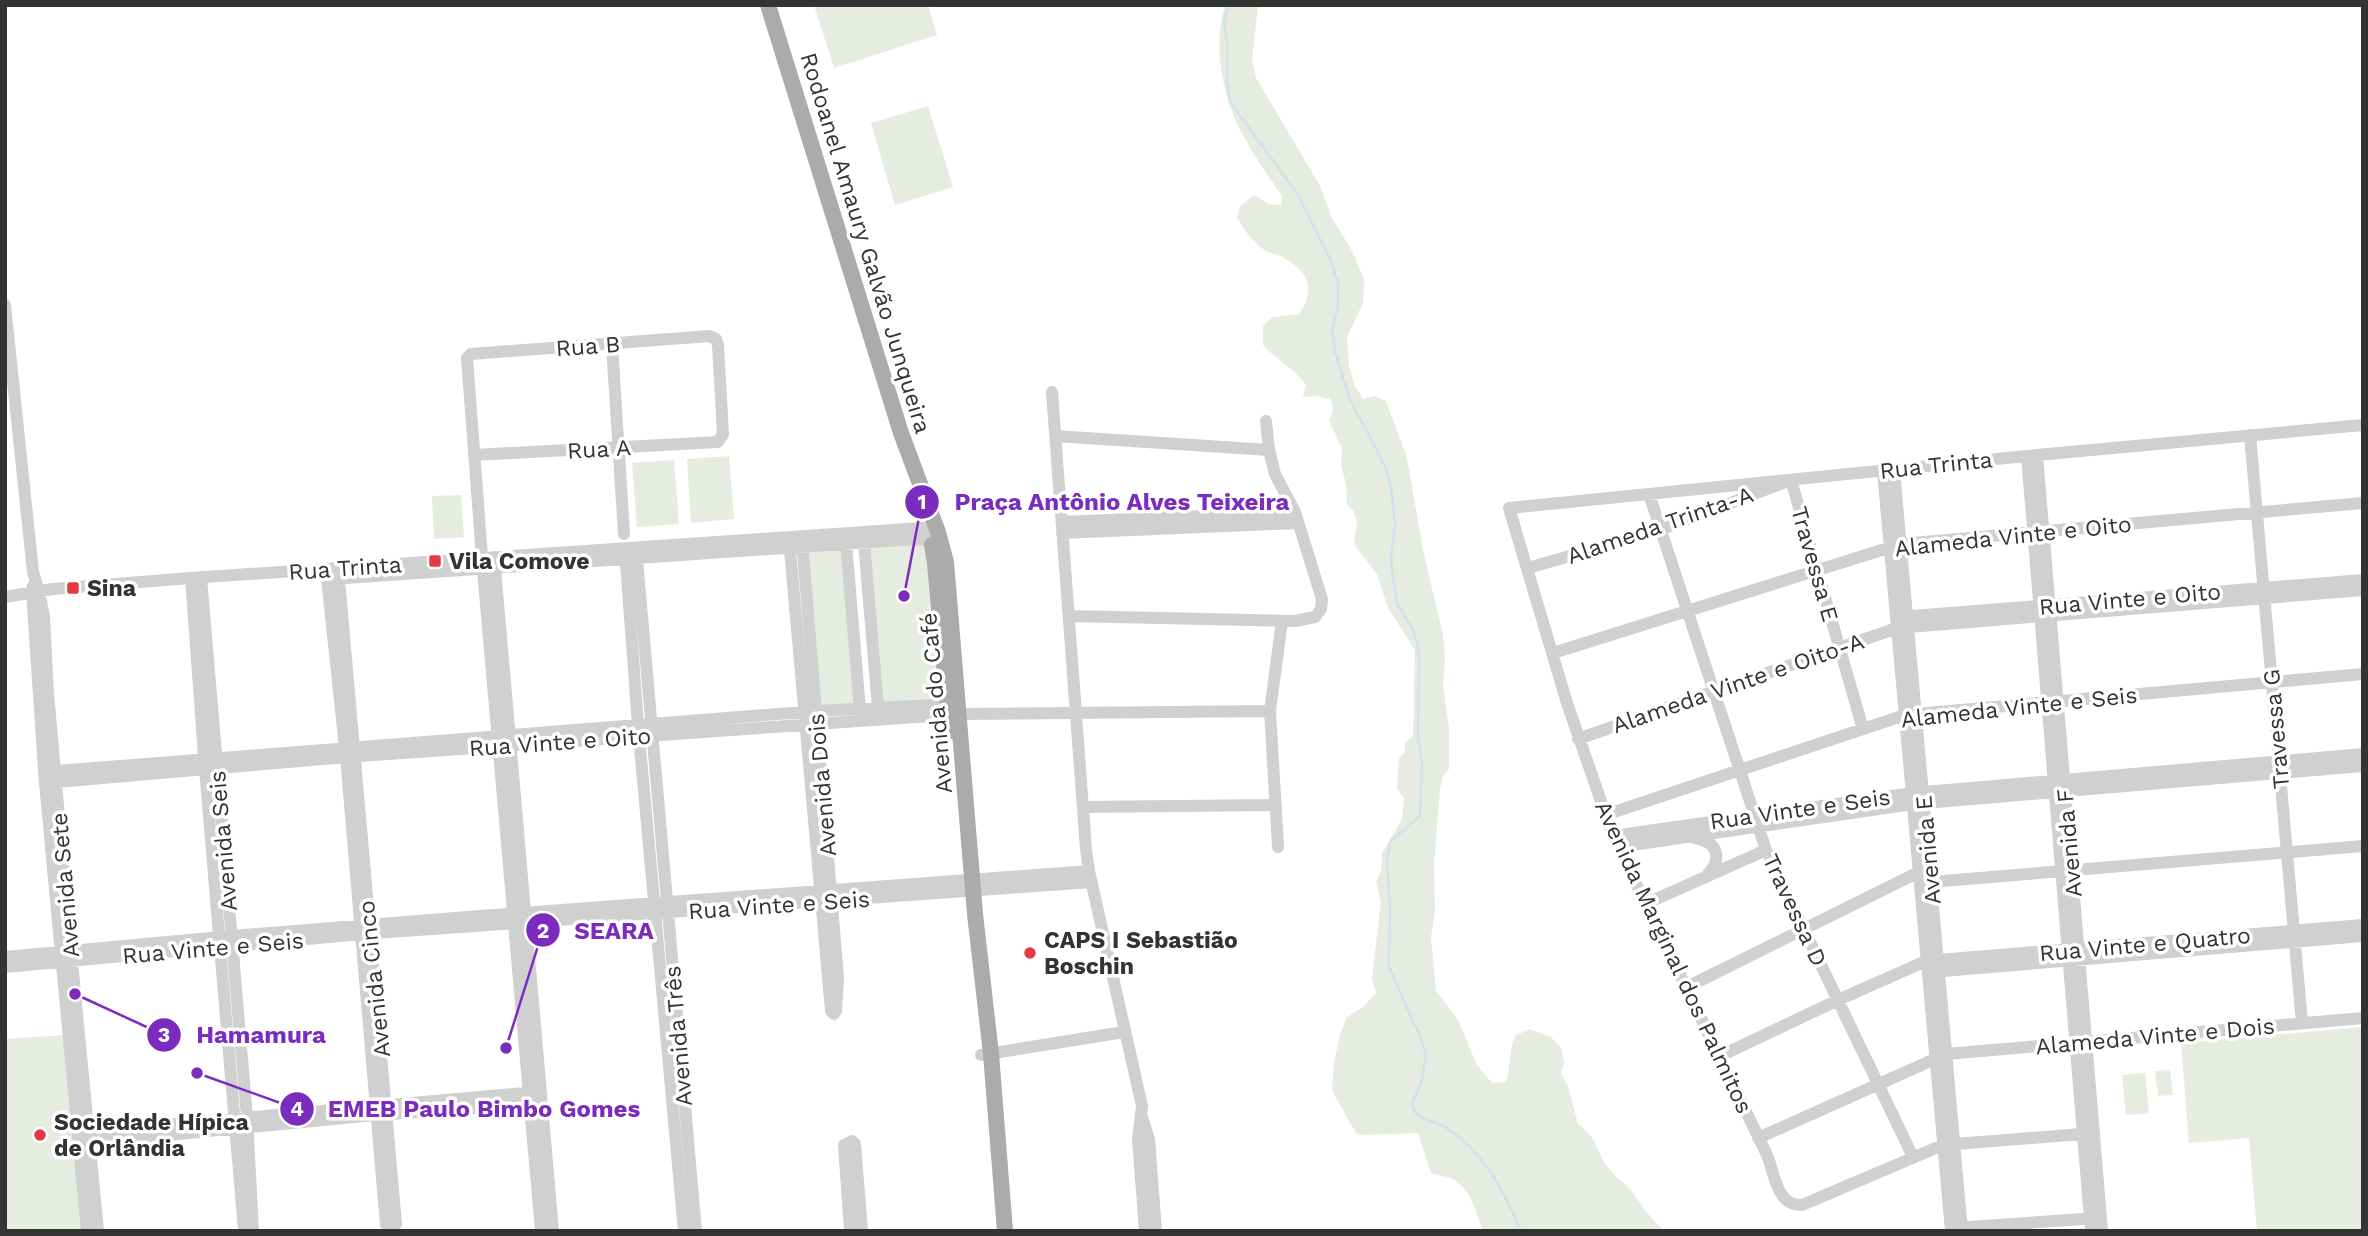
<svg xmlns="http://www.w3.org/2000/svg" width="2368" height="1236" viewBox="0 0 2368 1236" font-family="'Work Sans',sans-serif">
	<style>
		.green { fill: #e6ecdf }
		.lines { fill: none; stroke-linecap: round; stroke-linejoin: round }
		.stream { stroke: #cfe2ee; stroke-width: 2.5 }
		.minor { stroke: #d0d0d0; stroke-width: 12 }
		.major { stroke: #ababab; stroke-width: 16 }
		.poi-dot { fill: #e63946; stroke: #fff; stroke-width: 2.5 }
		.labels { text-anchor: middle; stroke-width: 7; stroke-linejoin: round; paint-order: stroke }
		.street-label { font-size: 23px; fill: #333; stroke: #fff }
		.poi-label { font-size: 23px; font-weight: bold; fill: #333; stroke: #fff; text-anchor: start }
		.leader { fill: none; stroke: #7b2cbf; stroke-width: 2.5 }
		.callout-dot { fill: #7b2cbf; stroke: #fff; stroke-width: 2.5 }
		.mark-label { font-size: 21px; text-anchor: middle; font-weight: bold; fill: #fff }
		.callout-label { font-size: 24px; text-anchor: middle; font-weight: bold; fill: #7b2cbf; stroke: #fff; stroke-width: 7; stroke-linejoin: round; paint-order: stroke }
	</style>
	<rect width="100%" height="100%" fill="#fff"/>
	<path class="green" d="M 814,5 L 928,5 L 937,35 L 834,68 Z
		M 1225,5 L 1258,5 L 1252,60 L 1256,78 L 1319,184 L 1332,218 L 1351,249 L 1364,279 L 1363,303 L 1347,337 L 1349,367 L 1355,386 L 1363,399 L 1375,396 L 1386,401 L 1407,458 L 1423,550 L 1443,635 L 1445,658 L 1443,686 L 1449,728 L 1449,769 L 1443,776 L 1440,788 L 1434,866 L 1435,911 L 1431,937 L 1436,991 L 1457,1018 L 1477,1065 L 1492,1083 L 1506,1082 C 1511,1066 1509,1051 1515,1036 L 1529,1029 L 1551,1037 L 1561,1048 L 1564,1062 L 1561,1074 L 1568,1086 L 1578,1124 C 1598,1137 1595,1151 1609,1169 C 1616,1178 1626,1184 1633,1193 C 1643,1207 1651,1220 1665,1231 L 1483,1231 C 1477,1214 1470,1187 1452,1179 C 1446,1176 1438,1175 1431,1173 L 1418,1133 L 1364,1135 L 1356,1133 L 1332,1091 L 1334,1063 L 1340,1034 L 1347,1017 L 1363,1007 L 1376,993 L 1372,978 L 1381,902 L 1376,882 L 1381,871 L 1382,853 L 1402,819 L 1404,798 L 1397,789 L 1399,758 L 1405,752 L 1405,743 L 1413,736 L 1415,650 L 1388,608 L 1377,574 L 1355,546 L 1354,541 L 1357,524 L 1354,512 L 1347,504 L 1346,484 L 1341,465 L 1342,448 L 1329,421 C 1333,412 1335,407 1330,399 L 1316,396 L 1303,397 L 1306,385 C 1295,369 1276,360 1263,345 L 1263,326 L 1272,317 L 1299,314 C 1317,288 1308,271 1282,257 C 1277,254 1271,254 1266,251 C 1254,244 1244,230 1237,218 L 1240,206 L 1254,195 L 1269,204 L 1281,205 L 1282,196 C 1269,177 1255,157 1244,137 C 1223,100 1212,46 1225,5 Z
		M 928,106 L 953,187 L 895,205 L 871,123 Z
		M 729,456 L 734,519 L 691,523 L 687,459 Z
		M 674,460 L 679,524 L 637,527 L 632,463 Z
		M 461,495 L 464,537 L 434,539 L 432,496 Z
		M 931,538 L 947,704 L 878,708 L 864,542 Z
		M 846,543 L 860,710 L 816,711 L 803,546 Z
		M 2363,1027 L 2363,1231 L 2257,1231 L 2249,1138 L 2189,1143 L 2181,1043 Z
		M 65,1035 L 84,1231 L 5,1231 L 5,1039 Z
		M 2170,1070 L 2173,1095 L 2158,1096 L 2155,1071 Z
		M 2145,1073 L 2149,1113 L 2126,1115 L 2122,1075 Z"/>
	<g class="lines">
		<path class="stream" d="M 1229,5 L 1224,21 L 1227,44 L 1227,84 L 1230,102 L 1297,193 L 1331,261 L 1338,283 L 1338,308 L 1332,330 L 1335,352 L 1351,402 L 1377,450 L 1387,471 L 1391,487 L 1395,525 L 1391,556 L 1392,571 L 1397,603 L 1413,630 L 1417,643 L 1419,657 L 1418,738 L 1422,762 L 1420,816 L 1390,842 L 1387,862 L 1390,907 L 1389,966 L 1413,1022 L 1419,1032 L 1426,1055 L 1421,1084 L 1413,1101 L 1413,1109 C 1420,1121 1434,1121 1445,1127 C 1481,1149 1506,1192 1520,1231"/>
		<path class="minor" d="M 5,305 L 33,572 L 39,591 L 44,616 L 48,693 L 72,962 L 98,1231
			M 612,345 L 624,534
			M 1052,392 L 1086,849 L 1089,871 L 1142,1106 L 1138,1139 L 1145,1231
			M 2250,435 L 2302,1023
			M 1055,436 L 1269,450
			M 474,455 L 718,442 L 723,434 L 718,345 L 716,339 L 709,336 L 471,354 L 467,358 L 483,570 L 541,1231
			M 2037,455 L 2102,1231
			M 2027,456 L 2091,1231
			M 1894,470 L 1962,1231
			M 1883,471 L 1951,1231
			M 1649,494 L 1766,850 L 1913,1157
			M 1062,522 L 1295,512
			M 1062,533 L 1298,523
			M 789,539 L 831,1011 L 834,1014
			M 802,541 L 838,978 L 836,1011
			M 864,542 L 878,708
			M 846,543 L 860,710
			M 636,548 L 696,1231
			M 625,549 L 638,725 L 684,1231
			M 494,557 L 553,1231
			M 1528,568 L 1660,530 L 1791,480 L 1863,729
			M 326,569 L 346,757 L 386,1225 L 390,1227 L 396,1224 L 338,568
			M 201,577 L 247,1117 L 253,1231
			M 191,578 L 205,769 L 244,1231
			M 331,579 L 900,540 L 940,539
			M 33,586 L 32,592 L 45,783 L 87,1231
			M 5,597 L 53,589 L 191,578 L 936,527
			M 1069,616 L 1295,621 L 1315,617 L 1321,609 L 1322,599 L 1295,512 L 1275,474 L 1269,450 L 1266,421
			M 1900,617 L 2363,580
			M 1553,653 L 1901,544 L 2363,503
			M 1578,739 L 1897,628 L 2363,590
			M 44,772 L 816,711 L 954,704
			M 45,783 L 346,757 L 959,714 L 1270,711
			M 1083,807 L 1276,805
			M 1605,815 L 1905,715 L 2363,674
			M 1613,836 L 1913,793 L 2363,754
			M 1695,838 C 1717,842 1723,857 1708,874
			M 1278,847 L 1270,711 L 1282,621
			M 1618,847 L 1913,804 L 2363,766
			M 1931,882 L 2363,846
			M 1645,904 L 1766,850
			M 5,957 L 232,936 L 480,916 L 1089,871
			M 5,967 L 361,934 L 1092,882
			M 1931,972 L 2363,936
			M 1685,988 L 1919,872
			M 1946,1054 L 2363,1018
			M 981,1055 L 1124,1032
			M 1718,1057 L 1838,1000 L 1926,961 L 2363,925
			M 1142,1117 L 1149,1139 L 1156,1231
			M 83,1132 L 536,1092
			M 2094,1133 L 1943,1145 L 1802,1205 C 1776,1206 1775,1174 1767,1155 L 1613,836 L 1567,703 L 1509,508 L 2037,455 L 2363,425
			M 1758,1138 L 1935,1059
			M 83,1143 L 375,1115 L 535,1104
			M 1955,1228 L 2097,1218
			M 850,1231 L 844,1145 L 852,1141 L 855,1144 L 862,1231"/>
		<path class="major" d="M 768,5 L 901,433 L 938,532 L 946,562 L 975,914 L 991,1054 L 1005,1231
			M 932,545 L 935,563 L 950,731"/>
	</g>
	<g class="poi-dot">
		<rect x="428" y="554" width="14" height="14" rx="3.5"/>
		<rect x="66" y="581" width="14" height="14" rx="3.5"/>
		<circle cx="1030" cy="953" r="7"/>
		<circle cx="40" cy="1135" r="7"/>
	</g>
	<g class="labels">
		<g class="street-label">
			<text transform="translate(866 243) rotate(73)" y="8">Rodoanel Amaury Galvão Junqueira</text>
			<text transform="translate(588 346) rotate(-4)" y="8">Rua B</text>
			<text transform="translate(599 449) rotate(-3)" y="8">Rua A</text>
			<text transform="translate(1936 465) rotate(-6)" y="8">Rua Trinta</text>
			<text transform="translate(1660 525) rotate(-19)" y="8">Alameda Trinta-A</text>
			<text transform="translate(2013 536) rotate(-6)" y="8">Alameda Vinte e Oito</text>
			<text transform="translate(1815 564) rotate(74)" y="8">Travessa E</text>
			<text transform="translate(345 568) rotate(-4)" y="8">Rua Trinta</text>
			<text transform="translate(2130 599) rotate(-5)" y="8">Rua Vinte e Oito</text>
			<text transform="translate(1738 683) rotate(-19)" y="8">Alameda Vinte e Oito-A</text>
			<text transform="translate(936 703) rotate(-95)" y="8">Avenida do Café</text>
			<text transform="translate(2019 707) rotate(-6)" y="8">Alameda Vinte e Seis</text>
			<text transform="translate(2276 729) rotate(-95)" y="8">Travessa G</text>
			<text transform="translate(560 742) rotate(-4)" y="8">Rua Vinte e Oito</text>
			<text transform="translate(822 785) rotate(-95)" y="8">Avenida Dois</text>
			<text transform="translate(1800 809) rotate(-8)" y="8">Rua Vinte e Seis</text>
			<text transform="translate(223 841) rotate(-95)" y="8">Avenida Seis</text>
			<text transform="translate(2069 843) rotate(-95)" y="8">Avenida F</text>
			<text transform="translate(1928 850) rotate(-95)" y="8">Avenida E</text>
			<text transform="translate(65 885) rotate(-95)" y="8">Avenida Sete</text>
			<text transform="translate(779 905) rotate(-4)" y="8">Rua Vinte e Seis</text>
			<text transform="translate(1795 910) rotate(65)" y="8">Travessa D</text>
			<text transform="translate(2145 944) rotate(-5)" y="8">Rua Vinte e Quatro</text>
			<text transform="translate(213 948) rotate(-5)" y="8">Rua Vinte e Seis</text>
			<text transform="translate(1674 957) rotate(65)" y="8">Avenida Marginal dos Palmitos</text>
			<text transform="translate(374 979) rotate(-96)" y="8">Avenida Cinco</text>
			<text transform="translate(678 1036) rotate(-95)" y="8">Avenida Três</text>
			<text transform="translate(2155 1036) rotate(-5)" y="8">Alameda Vinte e Dois</text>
		</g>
		<g class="poi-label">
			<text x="449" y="569">Vila Comove</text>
			<text x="87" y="596">Sina</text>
			<text x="1044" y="948">CAPS I Sebastião<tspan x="1044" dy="26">Boschin</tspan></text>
			<text x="54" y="1130">Sociedade Hípica<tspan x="54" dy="26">de Orlândia</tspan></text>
		</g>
	</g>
	<path class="leader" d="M904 596L922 502M506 1048L543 930M75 994L164 1035M197 1073L297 1109"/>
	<g class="callout-dot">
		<circle cx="904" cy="596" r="7"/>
		<circle cx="506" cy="1048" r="7"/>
		<circle cx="75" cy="994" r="7"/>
		<circle cx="197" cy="1073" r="7"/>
		<circle cx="922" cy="502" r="18"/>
		<circle cx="543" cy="930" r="18"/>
		<circle cx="164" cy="1035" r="18"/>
		<circle cx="297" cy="1109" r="18"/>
	</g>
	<g class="mark-label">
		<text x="922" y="509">1</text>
		<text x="543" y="938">2</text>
		<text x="164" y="1042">3</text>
		<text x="297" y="1116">4</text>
	</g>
	<g class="callout-label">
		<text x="1122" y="510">Praça Antônio Alves Teixeira</text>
		<text x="614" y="939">SEARA</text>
		<text x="261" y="1043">Hamamura</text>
		<text x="484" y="1117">EMEB Paulo Bimbo Gomes</text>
	</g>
	<rect width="2368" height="1236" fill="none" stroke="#333333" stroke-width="14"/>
</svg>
